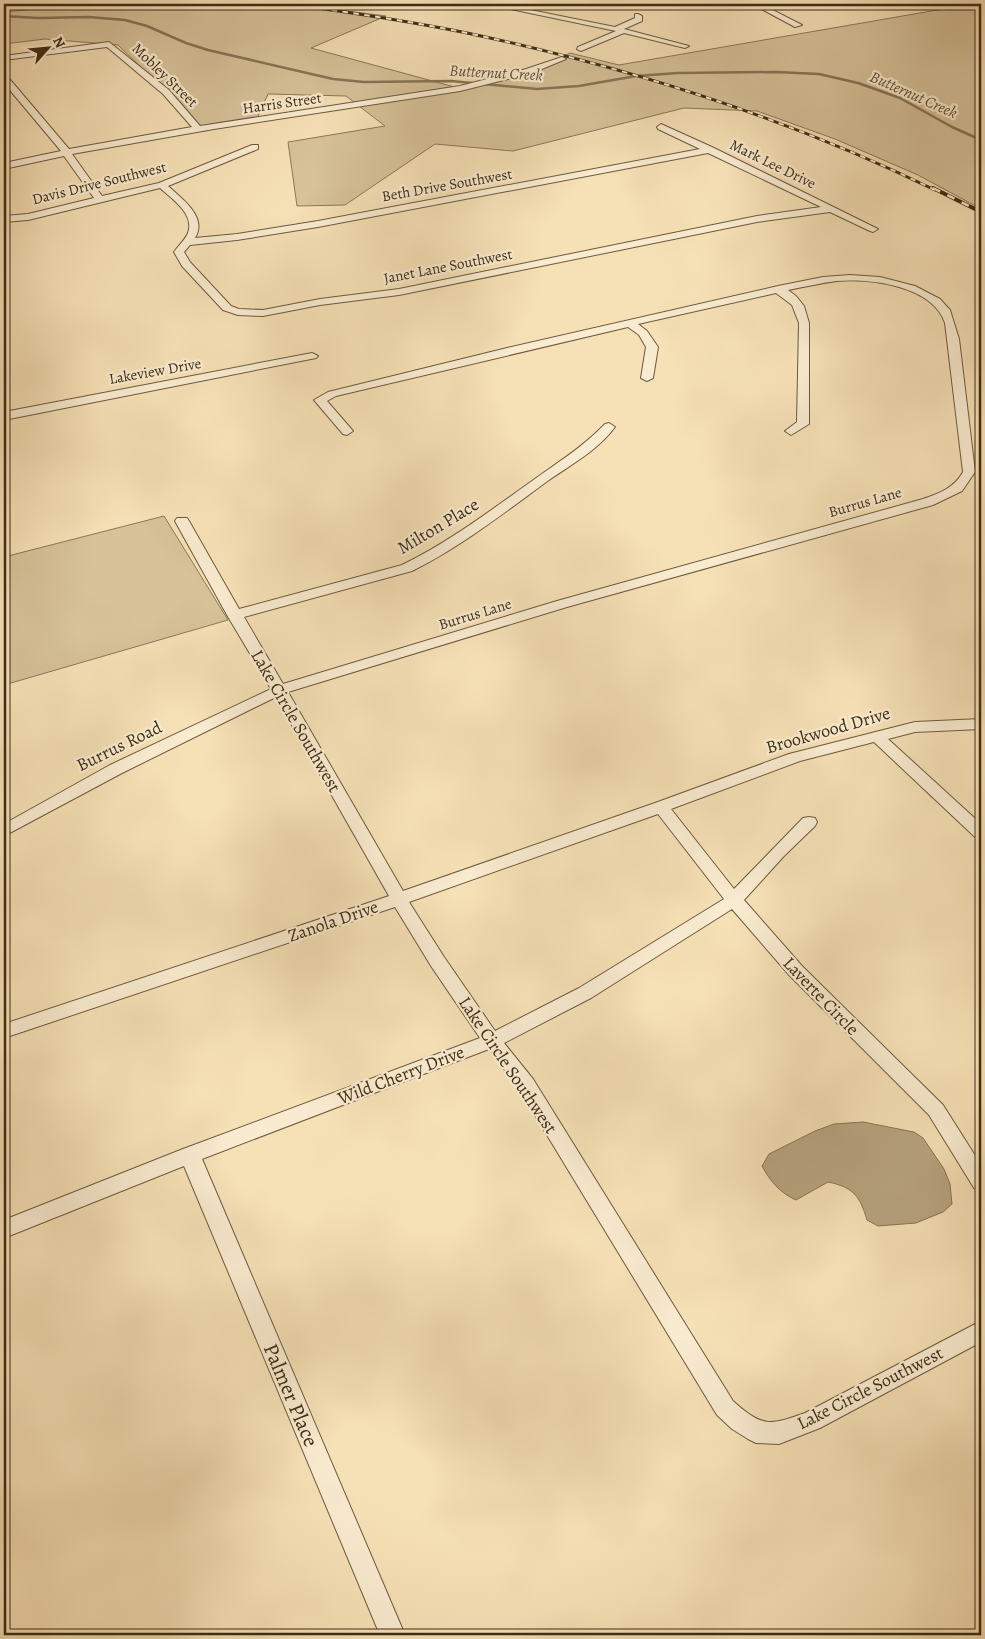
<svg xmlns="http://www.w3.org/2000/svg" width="985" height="1639" viewBox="0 0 985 1639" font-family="Alegreya,serif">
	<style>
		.green { fill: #d7c29a; stroke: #8a7857 }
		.water { fill: #b7a37f; stroke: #877454 }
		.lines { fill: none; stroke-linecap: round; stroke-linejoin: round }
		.stream { stroke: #877454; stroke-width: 2.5 }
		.street-casing { stroke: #6c5a3c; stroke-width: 2 }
		.street { fill: #f9ebd0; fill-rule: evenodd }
		.rail-far1-casing { stroke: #3e2d14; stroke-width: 3 }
		.rail-casing { stroke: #3e2d14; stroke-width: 4 }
		.rail-far1 { stroke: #f9ebd0; stroke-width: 2; stroke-dasharray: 5.5; stroke-linecap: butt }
		.rail { stroke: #f9ebd0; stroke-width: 2.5; stroke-dasharray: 8; stroke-linecap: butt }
		.labels { text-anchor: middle; stroke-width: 4.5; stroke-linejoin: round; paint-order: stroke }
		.far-street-label { font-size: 15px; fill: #3e2d14; stroke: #f9ebd0 }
		.far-water-label { font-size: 16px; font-style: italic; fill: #625034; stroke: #f9ebd0 }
		.street-label { font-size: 18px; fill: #3e2d14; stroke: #f9ebd0 }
		.near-street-label { font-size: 21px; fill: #3e2d14; stroke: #f9ebd0 }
	</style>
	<rect width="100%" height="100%" fill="#f6e0b6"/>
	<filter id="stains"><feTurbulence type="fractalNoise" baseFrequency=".004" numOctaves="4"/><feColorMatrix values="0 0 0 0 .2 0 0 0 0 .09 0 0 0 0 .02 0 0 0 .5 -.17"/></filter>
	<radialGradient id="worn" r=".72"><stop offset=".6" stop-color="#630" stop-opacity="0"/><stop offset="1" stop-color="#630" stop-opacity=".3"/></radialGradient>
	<path class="green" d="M 89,4 L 292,4 L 386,16 L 311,48 L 462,89 L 532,70 L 570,53 L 619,65 L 972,4 L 981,4 L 981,209 L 918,175 L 835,139 L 757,111 L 684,108 L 513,151 L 435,144 L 345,205 L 297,206 L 288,142 L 385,126 L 346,96 L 268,94 L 256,121 L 201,130 L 191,115 L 118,45 L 45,39 L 4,44 L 4,12 Z
		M 164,516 L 228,620 L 4,685 L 4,557 Z"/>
	<path class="water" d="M 863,1122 L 914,1132 L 923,1138 L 944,1169 L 950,1184 L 952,1204 L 943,1212 L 916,1223 L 878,1226 L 867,1220 C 860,1196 853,1187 828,1182 L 796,1200 C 780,1193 770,1181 762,1166 L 769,1154 L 815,1131 L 834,1124 Z"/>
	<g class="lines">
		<path class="stream" d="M 4,16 L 38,18 L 89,17 L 125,20 L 147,26 L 186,43 L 208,50 L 333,79 L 364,82 L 451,81 L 537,89 L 579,86 L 636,76 L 678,73 L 776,72 L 819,74 L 858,83 L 900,98 L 952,127 L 981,140"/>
		<defs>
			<path id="street" d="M 22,4 L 64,4 L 65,5 L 61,7 L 26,6 Z
				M 486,4 L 500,4 L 615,27 L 635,18 L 635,14 L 638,14 L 642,16 L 642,21 L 624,29 L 689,46 L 685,48 L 624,33 L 581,51 L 577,49 L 578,47 L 616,31 Z
				M 752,4 L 761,4 L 802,25 L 795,27 Z
				M 904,4 L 915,4 L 916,5 L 912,7 Z
				M 109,42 L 169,90 L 200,126 L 460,86 L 526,69 L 562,57 L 566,59 L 532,73 L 460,91 L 214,129 L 72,154 L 102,196 L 159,183 L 252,145 L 258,145 L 258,149 L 168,186 C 182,199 208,217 195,238 L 237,234 L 318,221 L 700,149 L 658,129 L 657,127 L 661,124 L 714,148 L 878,229 L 873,232 L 870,231 L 830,212 L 757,222 L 399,295 L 320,305 L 263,316 L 238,315 L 223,310 L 182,266 L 174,252 C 179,245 185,240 188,233 C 195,214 172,199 160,188 L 28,220 L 4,222 L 4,216 L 28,214 L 94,198 L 64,156 L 4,169 L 4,163 L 61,151 L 4,83 L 4,76 L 7,76 L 69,149 L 192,127 L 163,94 L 107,47 L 4,60 L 4,56 ZM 708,153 L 821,207 L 757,216 L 399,289 L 320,299 L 263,310 L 239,309 L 231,306 L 190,262 L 184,252 L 190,245 L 237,240 L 318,227 Z
				M 850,275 L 880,277 L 915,286 L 940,299 L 950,310 L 959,339 L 975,472 L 962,491 L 933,505 L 567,607 L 288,692 L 403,891 L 655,803 L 789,754 L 915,722 L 981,719 L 981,729 L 915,732 L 888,739 L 981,824 L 981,838 L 975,837 L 874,742 L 800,761 L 671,809 L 734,889 L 803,818 L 809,817 L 815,818 L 817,822 L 815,826 L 784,856 L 744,900 L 802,966 L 943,1105 L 981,1165 L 981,1190 L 974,1188 L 929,1115 L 790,976 L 732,909 L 591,998 L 504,1043 L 533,1079 L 733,1401 C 762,1427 769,1426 805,1413 L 981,1321 L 981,1342 L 820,1428 L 779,1444 L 756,1443 L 748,1439 L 732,1429 L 717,1415 L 519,1089 L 489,1049 L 202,1159 L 405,1635 L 380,1635 L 184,1166 L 4,1238 L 4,1220 L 183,1149 L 480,1038 L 431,966 L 395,907 L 4,1038 L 4,1024 L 389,896 L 276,697 L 122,773 L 4,836 L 4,824 L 110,765 L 271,689 L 227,615 L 175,521 L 177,518 L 187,518 L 189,521 L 239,609 L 402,565 C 449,542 490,511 532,481 C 557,463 583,447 605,424 L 609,423 L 615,427 C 598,450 572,464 549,480 C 505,512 462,546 412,571 L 244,617 L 283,684 L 557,601 L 923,499 C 940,493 954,488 963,472 L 945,323 C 933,286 871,278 837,281 C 820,283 804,287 788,290 L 796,296 L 804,306 L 809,323 L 809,424 L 791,435 L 785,431 L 797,422 L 799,323 L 792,305 L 776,293 L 638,324 L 647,331 L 658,347 L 653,378 L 647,381 L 641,378 L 646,347 L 639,335 L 628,327 L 336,396 L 327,401 L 353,431 L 347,435 L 343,434 L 314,400 L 328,392 L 507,348 L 778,286 L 823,277 ZM 658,814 L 724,899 L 579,988 L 495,1031 L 444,957 L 409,902 Z
				M 312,353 L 318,356 L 316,358 L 4,420 L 4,412 Z"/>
		</defs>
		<use href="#street" class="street-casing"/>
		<use href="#street" class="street"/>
		<defs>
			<path id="rail-far1" d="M 288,4 C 348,12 408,21 467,33 C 628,67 787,118 935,190"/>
			<path id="rail" d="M 933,188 L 981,212"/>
		</defs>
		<use href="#rail-far1" class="rail-far1-casing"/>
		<use href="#rail" class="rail-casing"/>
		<use href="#rail-far1" class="rail-far1"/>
		<use href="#rail" class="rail"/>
	</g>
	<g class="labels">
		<g class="far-street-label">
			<text transform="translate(165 75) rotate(44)" y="5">Mobley Street</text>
			<text transform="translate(282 103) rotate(-8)" y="5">Harris Street</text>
			<text transform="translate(773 164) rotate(26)" y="5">Mark Lee Drive</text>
			<text transform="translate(99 183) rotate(-14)" y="5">Davis Drive Southwest</text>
			<text transform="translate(447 185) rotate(-10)" y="5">Beth Drive Southwest</text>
			<text transform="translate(448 266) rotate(-11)" y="5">Janet Lane Southwest</text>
			<text transform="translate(155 371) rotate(-10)" y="5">Lakeview Drive</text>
			<text transform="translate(865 502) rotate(-16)" y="5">Burrus Lane</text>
			<text transform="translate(475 614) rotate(-17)" y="5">Burrus Lane</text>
		</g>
		<g class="far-water-label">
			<text transform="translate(496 72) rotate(3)" y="6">Butternut Creek</text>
			<text transform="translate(914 94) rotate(24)" y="6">Butternut Creek</text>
		</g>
		<g class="street-label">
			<text transform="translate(438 526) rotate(-31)" y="6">Milton Place</text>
			<text transform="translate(296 721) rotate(60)" y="6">Lake Circle Southwest</text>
			<text transform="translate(828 730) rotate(-16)" y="6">Brookwood Drive</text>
			<text transform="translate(119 746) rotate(-26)" y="6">Burrus Road</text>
			<text transform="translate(333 921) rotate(-19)" y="6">Zanola Drive</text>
			<text transform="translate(821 996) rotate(46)" y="6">Laverte Circle</text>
			<text transform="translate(508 1065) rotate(56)" y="6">Lake Circle Southwest</text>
			<text transform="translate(401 1075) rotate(-21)" y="6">Wild Cherry Drive</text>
			<text transform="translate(870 1388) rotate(-27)" y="6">Lake Circle Southwest</text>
		</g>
		<g class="near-street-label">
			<text transform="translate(291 1395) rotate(67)" y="7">Palmer Place</text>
		</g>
	</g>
	<rect width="985" height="1639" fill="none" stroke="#f6e0b6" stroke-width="20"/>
	<rect x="5" y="5" width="975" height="1629" fill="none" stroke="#3e2d14" stroke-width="2.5"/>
	<rect x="10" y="10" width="965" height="1619" fill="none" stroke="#3e2d14"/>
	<g transform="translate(48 48) rotate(63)" stroke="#f9ebd0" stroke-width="4" paint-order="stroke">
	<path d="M0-4L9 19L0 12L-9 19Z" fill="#3e2d14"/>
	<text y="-8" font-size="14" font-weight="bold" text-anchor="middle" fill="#3e2d14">N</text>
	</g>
	<rect width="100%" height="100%" filter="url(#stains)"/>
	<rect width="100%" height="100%" fill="url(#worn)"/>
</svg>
